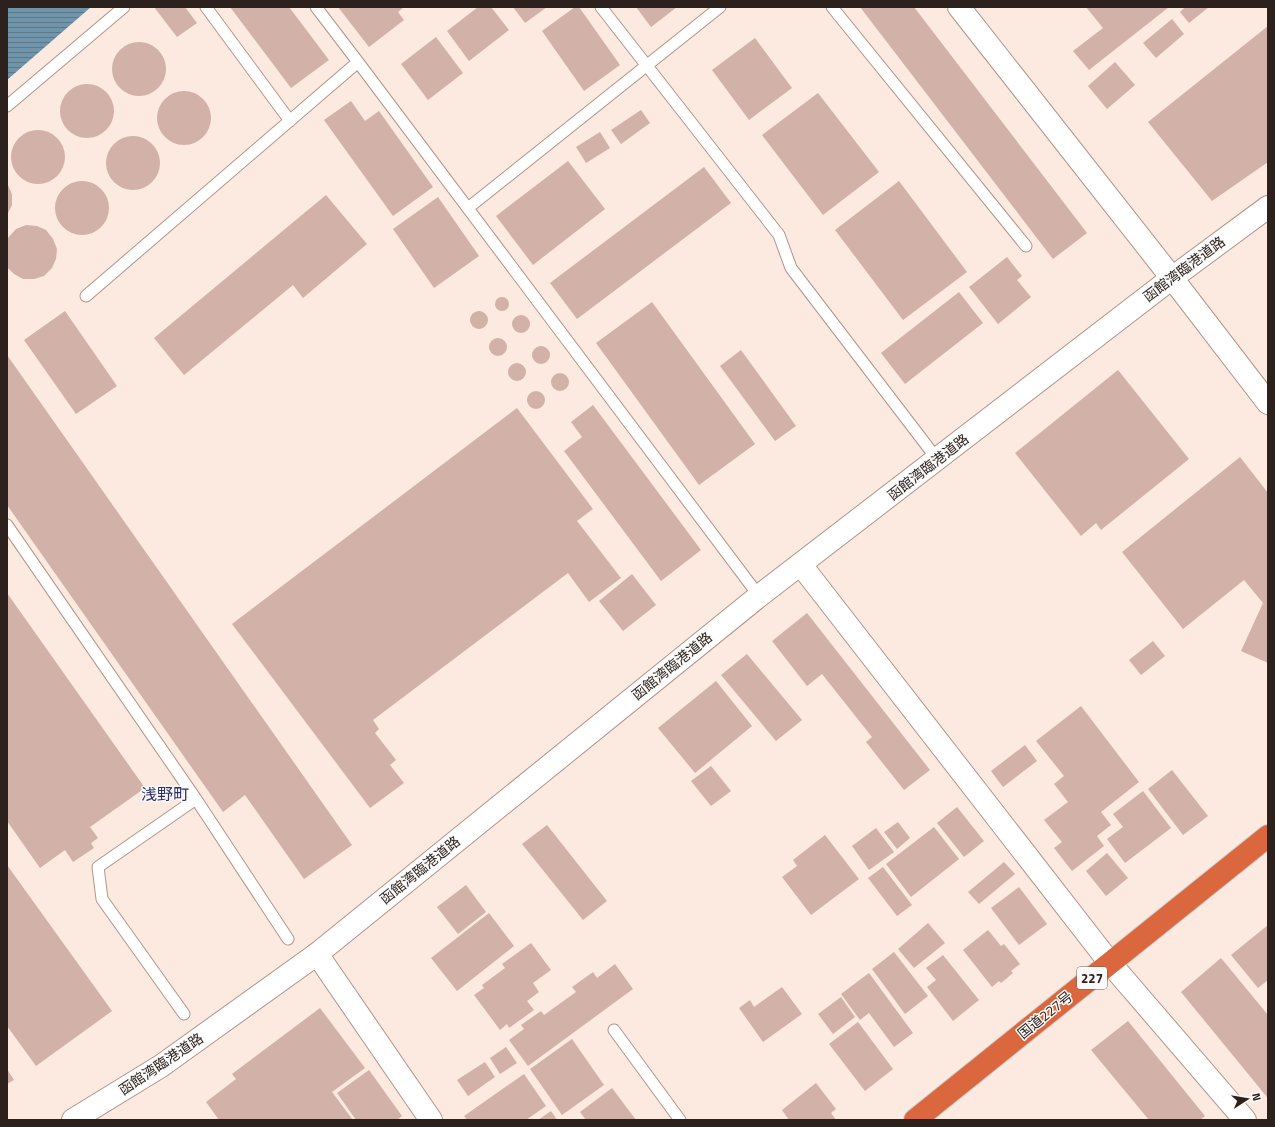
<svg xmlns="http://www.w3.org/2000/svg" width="1275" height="1127" viewBox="0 0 1275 1127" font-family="'Titillium Web','Noto Sans JP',sans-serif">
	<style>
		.water { fill: url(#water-rules) }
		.building { fill: #d1b1a8 }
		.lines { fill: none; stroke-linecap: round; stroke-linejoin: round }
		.lane-casing { stroke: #b19588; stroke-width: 13 }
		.street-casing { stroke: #b19588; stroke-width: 24 }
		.secondary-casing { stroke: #b19588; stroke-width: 24 }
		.highway-casing { stroke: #d1cecd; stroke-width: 24 }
		.lane { stroke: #fff; stroke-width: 11 }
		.street { stroke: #fff; stroke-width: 22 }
		.secondary { stroke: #fff; stroke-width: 22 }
		.highway { stroke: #da673d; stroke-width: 22 }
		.labels { text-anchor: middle; stroke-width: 3; stroke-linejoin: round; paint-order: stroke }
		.shield { fill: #fafafa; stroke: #6a625f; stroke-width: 1 }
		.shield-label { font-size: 13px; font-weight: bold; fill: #2c211c }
		.street-label { font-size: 14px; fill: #2c211c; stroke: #fafafa }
		.quarter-label { font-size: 16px; fill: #2c2e69; stroke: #fafafa }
	</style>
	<defs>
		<pattern id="water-rules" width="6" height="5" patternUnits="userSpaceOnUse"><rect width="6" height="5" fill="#7095aa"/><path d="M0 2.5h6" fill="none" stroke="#5c798a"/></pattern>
	</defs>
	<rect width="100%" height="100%" fill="#fce9e0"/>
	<path class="water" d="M 7,7 L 91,7 L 7,80 Z"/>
	<path class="building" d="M 154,7 L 185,7 L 197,23 L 177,37 Z
		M 230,7 L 289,7 L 329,60 L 291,88 Z
		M 338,7 L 404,7 L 398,12 L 404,20 L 369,47 Z
		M 478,7 L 491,7 L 509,30 L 469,61 L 447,31 Z
		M 513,7 L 547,7 L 525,23 Z
		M 575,7 L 579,7 L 620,65 L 584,91 L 542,31 Z
		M 636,7 L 677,7 L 651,27 Z
		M 860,7 L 914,7 L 1087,233 L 1053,259 Z
		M 1086,7 L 1169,7 L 1089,70 L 1073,51 L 1103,28 Z
		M 1185,7 L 1209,7 L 1189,23 L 1180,12 Z
		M 1172,19 L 1184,34 L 1156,58 L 1143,43 Z
		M 1268,26 L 1268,162 L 1212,201 L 1148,122 Z
		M 436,37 L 463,73 L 428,100 L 401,64 Z
		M 755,38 L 792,88 L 749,120 L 712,70 Z
		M112 69a27 27 0 1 1 54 0a27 27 0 1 1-54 0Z
		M 1115,62 L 1135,85 L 1107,109 L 1088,86 Z
		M60 111a27 27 0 1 1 54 0a27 27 0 1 1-54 0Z
		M157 118a27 27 0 1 1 54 0a27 27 0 1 1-54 0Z
		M 818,93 L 879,172 L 823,215 L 762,135 Z
		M 351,101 L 365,121 L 379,111 L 433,187 L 393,216 L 324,120 Z
		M 641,110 L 650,123 L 621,144 L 611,130 Z
		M11 157a27 27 0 1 1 54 0a27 27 0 1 1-54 0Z
		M 600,132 L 610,148 L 586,163 L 576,147 Z
		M106 163a27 27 0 1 1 54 0a27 27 0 1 1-54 0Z
		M 568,161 L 605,209 L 533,265 L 496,216 Z
		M 704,167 L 731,203 L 577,319 L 550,283 Z
		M 899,181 L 967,272 L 903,320 L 835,230 Z
		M55 208a27 27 0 1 1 54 0a27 27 0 1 1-54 0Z
		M 7,183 L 12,194 L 12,205 L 7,215 Z
		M 326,195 L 367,244 L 303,298 L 293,285 L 184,375 L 154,338 Z
		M 438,197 L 479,256 L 434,288 L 393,229 Z
		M 26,225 L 37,226 L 46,230 L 53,239 L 57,249 L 56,259 L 52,268 L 44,276 L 34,279 L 23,279 L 14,274 L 7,267 L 7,239 L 16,229 Z
		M 1007,257 L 1022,276 L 1017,280 L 1031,297 L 998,324 L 969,287 Z
		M 959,292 L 983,323 L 905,384 L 881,353 Z
		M495 304a7 7 0 1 1 14 0a7 7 0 1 1-14 0Z
		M 652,302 L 755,444 L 699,485 L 596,343 Z
		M 65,311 L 117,386 L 76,414 L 24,340 Z
		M470 320a9 9 0 1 1 18 0a9 9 0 1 1-18 0Z
		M512 324a9 9 0 1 1 18 0a9 9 0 1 1-18 0Z
		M489 347a9 9 0 1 1 18 0a9 9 0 1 1-18 0Z
		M532 355a9 9 0 1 1 18 0a9 9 0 1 1-18 0Z
		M 741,350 L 796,426 L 775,441 L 720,366 Z
		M 7,355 L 352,845 L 304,879 L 245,795 L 223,812 L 7,505 Z
		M508 372a9 9 0 1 1 18 0a9 9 0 1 1-18 0Z
		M 1118,370 L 1189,459 L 1101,530 L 1096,523 L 1081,536 L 1015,453 Z
		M551 382a9 9 0 1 1 18 0a9 9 0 1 1-18 0Z
		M527 400a9 9 0 1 1 18 0a9 9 0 1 1-18 0Z
		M 593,405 L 701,550 L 661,581 L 564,451 L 582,437 L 571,422 Z
		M 517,408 L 593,509 L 577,521 L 621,578 L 589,602 L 568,573 L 373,720 L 379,729 L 375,733 L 396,760 L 390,765 L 404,783 L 370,808 L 232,624 Z
		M 1240,457 L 1268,493 L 1268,663 L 1241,651 L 1263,603 L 1244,580 L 1183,629 L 1122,552 Z
		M 632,574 L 656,605 L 623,631 L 599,601 Z
		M 7,593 L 145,788 L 90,827 L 98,838 L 91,843 L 94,848 L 73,862 L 65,850 L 40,868 L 7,821 Z
		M 807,613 L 930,770 L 904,790 L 866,742 L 872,737 L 822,674 L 807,686 L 772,641 Z
		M 1153,641 L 1165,656 L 1141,675 L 1129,660 Z
		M 747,654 L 802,720 L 776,741 L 721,675 Z
		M 716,681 L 752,726 L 695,773 L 658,728 Z
		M 1081,706 L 1139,782 L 1101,812 L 1111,825 L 1097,836 L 1104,846 L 1072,871 L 1054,848 L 1062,842 L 1044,820 L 1068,802 L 1054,784 L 1064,776 L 1036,741 Z
		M 1025,745 L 1037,761 L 1003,787 L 991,771 Z
		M 711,766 L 731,791 L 711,806 L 691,781 Z
		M 1172,770 L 1208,816 L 1183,835 L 1148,789 Z
		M 1143,791 L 1171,828 L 1125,863 L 1107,839 L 1123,827 L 1113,814 Z
		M 957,807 L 984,841 L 964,857 L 937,823 Z
		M 898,822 L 910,838 L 897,849 L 884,832 Z
		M 547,825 L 607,901 L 583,920 L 522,844 Z
		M 934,827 L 959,859 L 911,897 L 886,864 Z
		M 876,828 L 894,852 L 869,870 L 852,846 Z
		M 825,835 L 859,879 L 811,915 L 782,877 L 797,866 L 793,860 Z
		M 1107,853 L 1128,878 L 1106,896 L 1086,871 Z
		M 1004,862 L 1015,874 L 979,904 L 968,892 Z
		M 7,865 L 112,1011 L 36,1066 L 7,1026 Z
		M 883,867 L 912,905 L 897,916 L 868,878 Z
		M 466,885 L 486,912 L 458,934 L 437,907 Z
		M 1019,887 L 1047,924 L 1019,945 L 991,908 Z
		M 489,913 L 514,946 L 457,991 L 431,958 Z
		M 928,923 L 945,943 L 914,968 L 898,949 Z
		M 1268,925 L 1268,980 L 1258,988 L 1231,955 Z
		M 988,930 L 1001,946 L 1004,944 L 1020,964 L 1011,971 L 1013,973 L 1001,983 L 999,981 L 992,987 L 963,950 Z
		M 531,943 L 551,970 L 533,983 L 539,992 L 527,1001 L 534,1010 L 509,1028 L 507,1024 L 500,1030 L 474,995 L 484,988 L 482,985 L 505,968 L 502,964 Z
		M 894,952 L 928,996 L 905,1014 L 872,969 Z
		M 943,955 L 979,1000 L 953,1021 L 927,987 L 936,980 L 926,968 Z
		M 1221,958 L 1268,1015 L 1267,1097 L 1181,992 Z
		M 615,964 L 633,989 L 528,1066 L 509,1040 L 524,1029 L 521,1025 L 541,1011 L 544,1015 L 576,992 L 572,987 L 593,972 L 597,978 Z
		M 869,973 L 913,1033 L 894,1047 L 869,1013 L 860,1020 L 841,994 Z
		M 782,987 L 802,1014 L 763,1042 L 739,1008 L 750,1000 L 754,1007 Z
		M 841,997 L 855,1017 L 833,1034 L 818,1014 Z
		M 320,1008 L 365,1068 L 332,1092 L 353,1120 L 219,1120 L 206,1102 L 236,1079 L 232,1074 Z
		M 1128,1021 L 1205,1116 L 1200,1120 L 1149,1120 L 1091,1050 Z
		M 858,1022 L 893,1069 L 865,1091 L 829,1044 Z
		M 572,1039 L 604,1085 L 562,1115 L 530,1069 Z
		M 506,1047 L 517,1063 L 500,1074 L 490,1058 Z
		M 485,1062 L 495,1077 L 468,1096 L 457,1080 Z
		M 7,1069 L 14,1080 L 7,1084 Z
		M 369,1070 L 402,1116 L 397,1120 L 356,1120 L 337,1093 Z
		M 524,1074 L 546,1106 L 526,1120 L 467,1120 L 464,1116 Z
		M 816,1083 L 836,1109 L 831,1113 L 836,1120 L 789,1120 L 782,1110 Z
		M 612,1088 L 636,1120 L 586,1120 L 580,1112 Z
		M 551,1111 L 557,1120 L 538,1120 Z"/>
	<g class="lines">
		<defs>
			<path id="lane" d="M 206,7 L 290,121
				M 316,7 L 358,62
				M 601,7 L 779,235 L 791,268 L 937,459
				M 832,7 L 1026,246
				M 7,106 L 124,7
				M 468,208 L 720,7
				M 86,296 L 358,62 L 759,596
				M 7,525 L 196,799
				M 184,1014 L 102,899 L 98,867 L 196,799 L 288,939
				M 614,1030 L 680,1120"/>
			<path id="street" d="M 959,7 L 1172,278 L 1268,403
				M 801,565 L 1110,963 L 1245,1120
				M 317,954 L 431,1120"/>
			<path id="secondary" d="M 73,1120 L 161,1066 L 317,954 L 759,596 L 1172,278 L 1268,207"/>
			<path id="highway" d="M 915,1120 L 1268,836"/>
		</defs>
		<use href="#lane" class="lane-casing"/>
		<use href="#street" class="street-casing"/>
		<use href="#secondary" class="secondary-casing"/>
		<use href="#highway" class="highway-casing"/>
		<use href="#lane" class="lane"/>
		<use href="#street" class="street"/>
		<use href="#secondary" class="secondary"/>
		<use href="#highway" class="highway"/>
	</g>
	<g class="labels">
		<rect class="shield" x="1077" y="967" width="30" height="22" rx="3"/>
		<g class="shield-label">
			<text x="1092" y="983">227</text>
		</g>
		<g class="street-label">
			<text transform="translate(1184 269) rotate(-37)" y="5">函館湾臨港道路</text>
			<text transform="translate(928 467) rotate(-38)" y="5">函館湾臨港道路</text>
			<text transform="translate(672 666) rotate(-39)" y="5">函館湾臨港道路</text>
			<text transform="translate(420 870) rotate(-39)" y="5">函館湾臨港道路</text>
			<text transform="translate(1045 1015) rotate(-39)" y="5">国道227号</text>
			<text transform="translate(161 1064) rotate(-34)" y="5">函館湾臨港道路</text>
		</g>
		<g class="quarter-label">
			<text x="165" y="800">浅野町</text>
		</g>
	</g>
	<rect width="1275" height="1127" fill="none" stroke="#2c211c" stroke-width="16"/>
	<g transform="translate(1247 1099) rotate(78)" stroke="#fafafa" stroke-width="3" paint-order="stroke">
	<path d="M0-3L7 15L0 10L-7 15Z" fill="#2c211c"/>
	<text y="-6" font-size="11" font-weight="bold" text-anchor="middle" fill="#2c211c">N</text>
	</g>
</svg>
